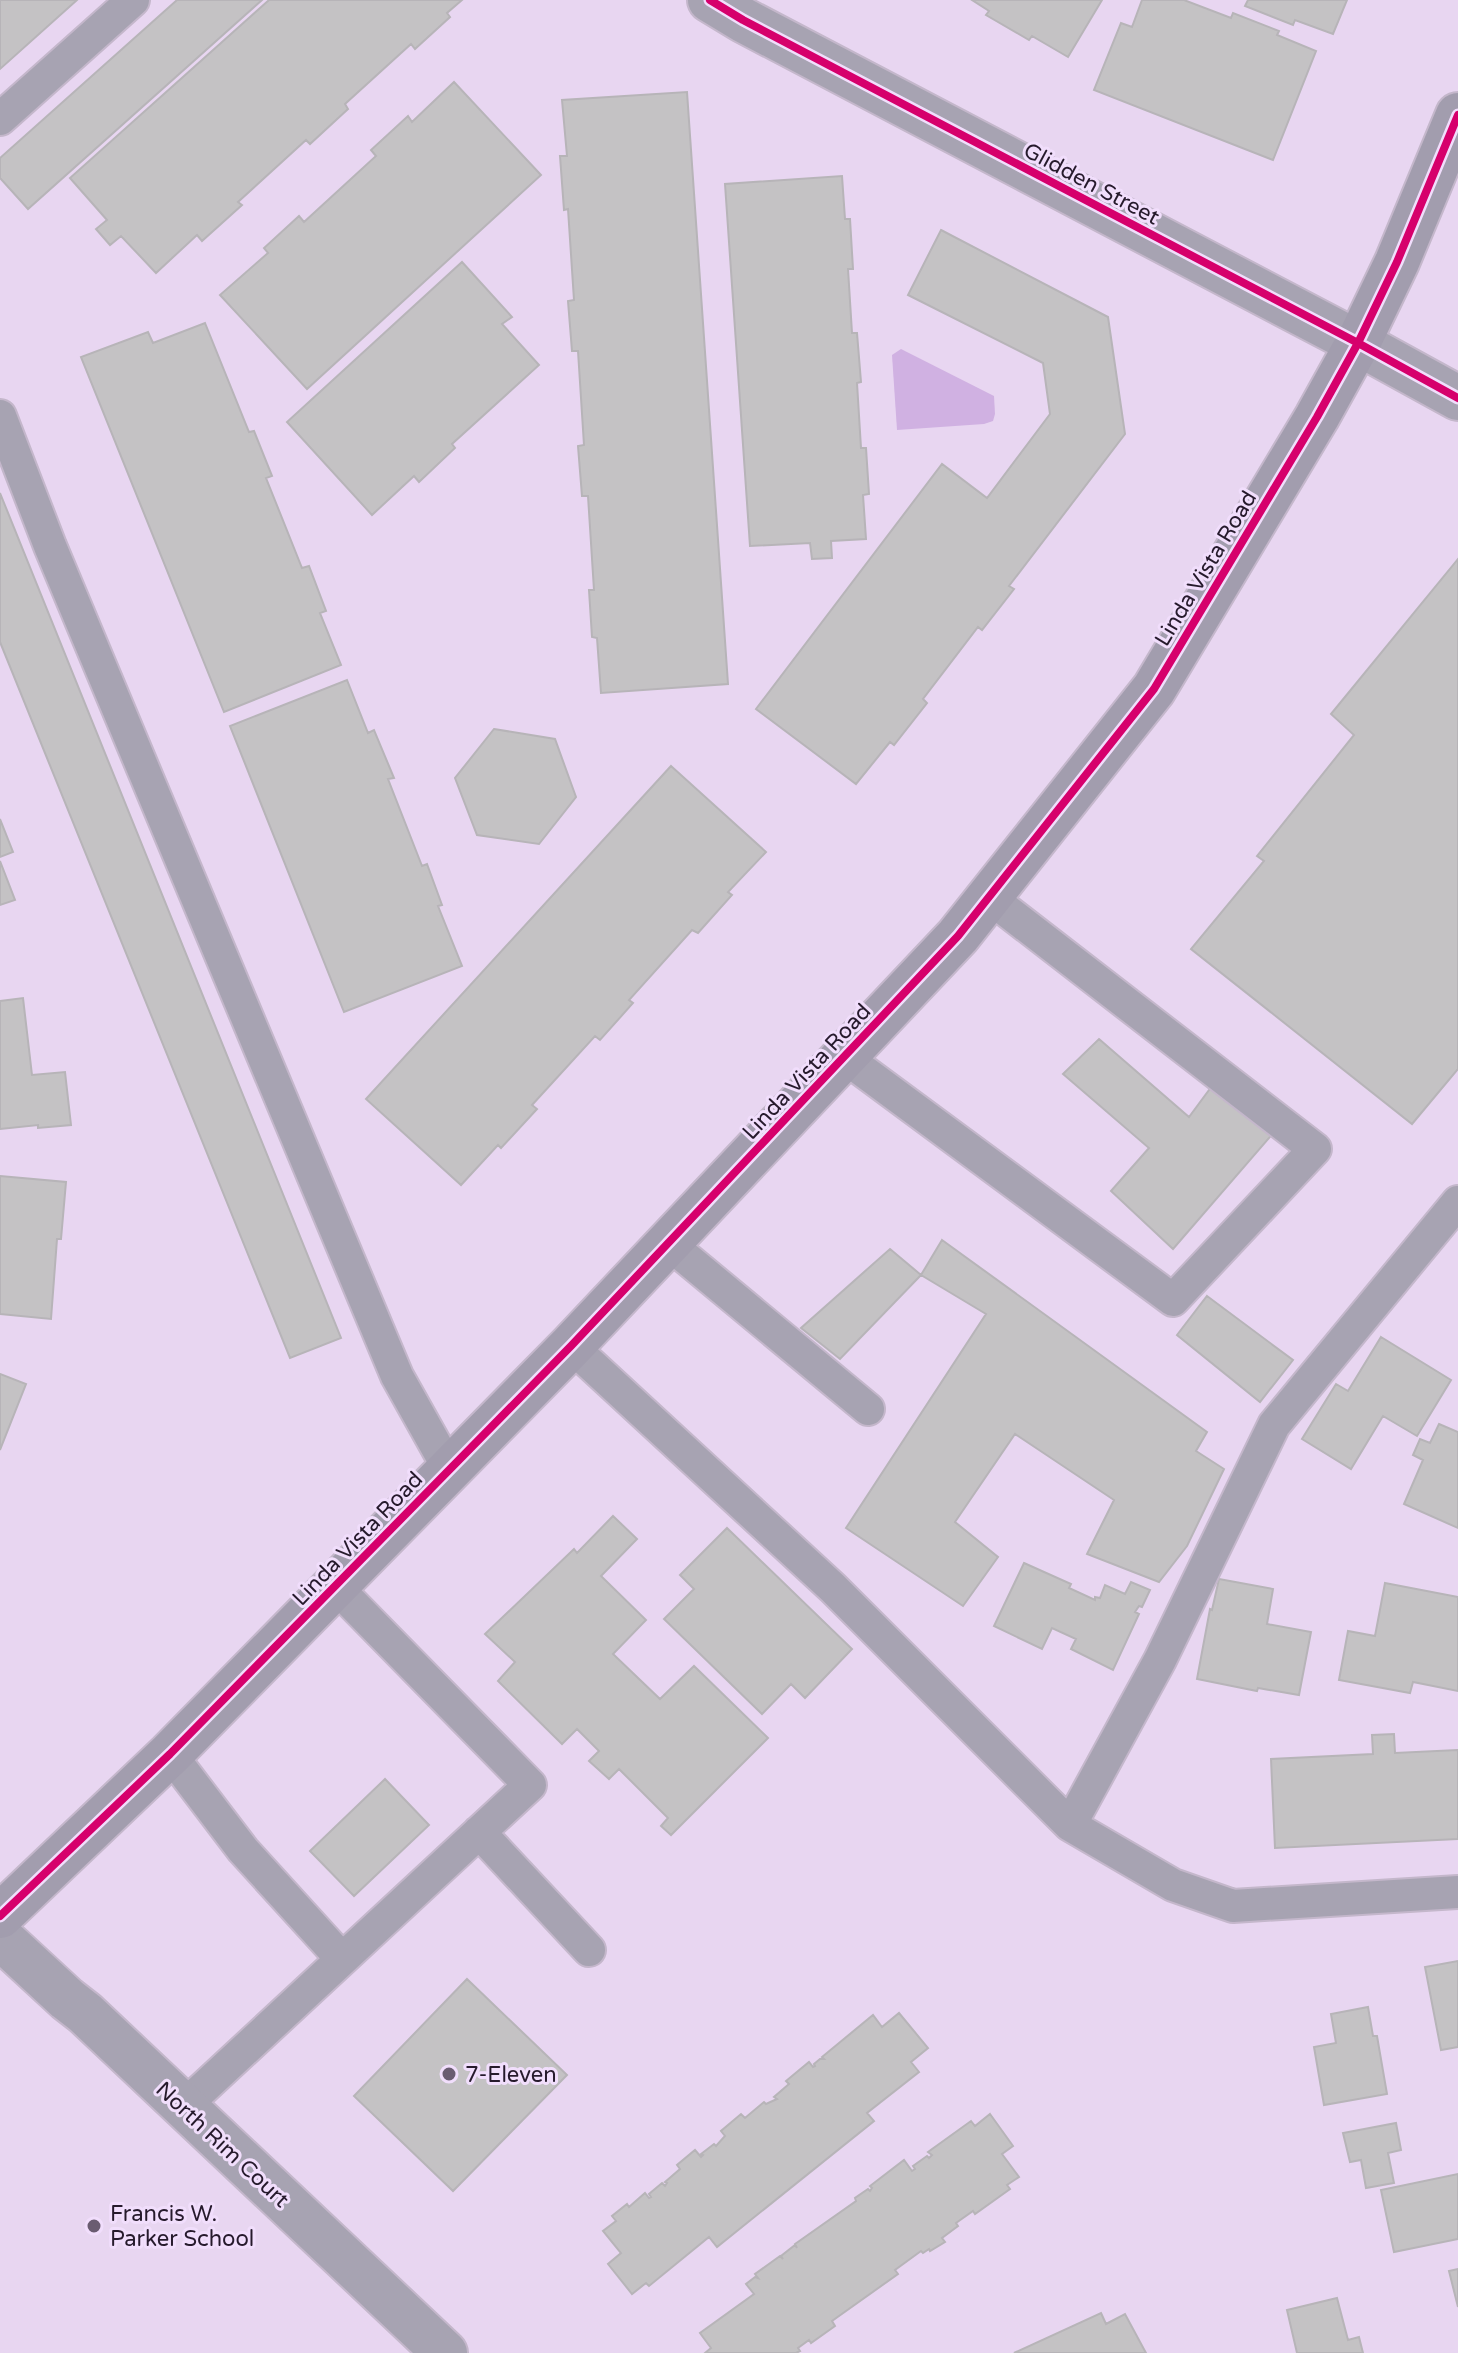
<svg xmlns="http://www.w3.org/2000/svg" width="1458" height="2353" viewBox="0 0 1458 2353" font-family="'Varela Round',sans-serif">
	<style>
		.water { fill: #d0b1e2 }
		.building { fill: #c4c2c4; stroke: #b7b4b8; stroke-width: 2 }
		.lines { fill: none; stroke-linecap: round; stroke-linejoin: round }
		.service-casing { stroke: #c4b7cb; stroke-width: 36 }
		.minor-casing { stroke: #c4b7cb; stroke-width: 48 }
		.tertiary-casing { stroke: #c4b7cb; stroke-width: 48 }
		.primary-casing { stroke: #c4b7cb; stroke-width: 48 }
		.service { stroke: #a7a3b2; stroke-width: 32 }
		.minor { stroke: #a7a3b2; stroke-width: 44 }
		.tertiary { stroke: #a7a3b2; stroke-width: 44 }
		.primary { stroke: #a29dae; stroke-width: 44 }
		.cycleway-casing { stroke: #f1defc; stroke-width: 13 }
		.cycleway { stroke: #d6006c; stroke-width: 8 }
		.poi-dot { fill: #6a5c71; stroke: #f1defc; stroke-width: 3 }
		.labels { text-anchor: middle; stroke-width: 6; stroke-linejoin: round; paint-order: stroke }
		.street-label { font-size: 22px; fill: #261a2c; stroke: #f1defc }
		.poi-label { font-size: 22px; fill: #261a2c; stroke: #f1defc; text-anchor: start }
	</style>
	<rect width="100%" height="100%" fill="#e8d6f1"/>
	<path class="water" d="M 901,349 L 994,396 L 995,414 L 993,421 L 984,424 L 897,430 L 892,355 Z"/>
	<path class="building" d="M 0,0 L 77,0 L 0,69 Z
		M 177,0 L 262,0 L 28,209 L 0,178 L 0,158 Z
		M 269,0 L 462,0 L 447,13 L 450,17 L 415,49 L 411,44 L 345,104 L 348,109 L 310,144 L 306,140 L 238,202 L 242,205 L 202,241 L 197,235 L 156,273 L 121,236 L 110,245 L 96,229 L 107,220 L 70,178 Z
		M 972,0 L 1102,0 L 1068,57 L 1032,36 L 1029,40 L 986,15 L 989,11 Z
		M 1142,0 L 1184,0 L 1231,18 L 1233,13 L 1279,31 L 1277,35 L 1316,51 L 1273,160 L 1094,90 L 1121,23 L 1132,27 Z
		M 1248,0 L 1347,0 L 1333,34 L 1295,20 L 1293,25 L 1245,6 Z
		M 454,82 L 541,175 L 307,389 L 220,295 L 268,253 L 264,248 L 299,216 L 304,222 L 376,156 L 371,150 L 408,116 L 412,122 Z
		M 687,92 L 728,684 L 601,693 L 597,638 L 592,637 L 589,590 L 594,590 L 588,496 L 582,496 L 578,446 L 584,445 L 578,351 L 572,351 L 568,301 L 574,300 L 568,209 L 564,210 L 560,156 L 567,156 L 562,100 Z
		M 842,176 L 845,219 L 850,219 L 853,269 L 848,269 L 852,333 L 857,333 L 861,382 L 857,383 L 861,448 L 866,448 L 869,494 L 863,495 L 866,539 L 831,541 L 832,558 L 812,559 L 810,543 L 750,546 L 725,184 Z
		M 941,230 L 1108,317 L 1125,434 L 1009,586 L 1014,589 L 982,630 L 978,627 L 923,699 L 927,703 L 894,745 L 890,742 L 856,784 L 756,709 L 942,464 L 987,498 L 1050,414 L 1043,363 L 908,295 Z
		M 462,262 L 512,317 L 502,324 L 539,365 L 452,444 L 455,448 L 419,482 L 414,476 L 372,515 L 287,422 Z
		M 205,323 L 249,432 L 254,431 L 272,476 L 266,478 L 302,568 L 309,566 L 326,611 L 320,613 L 341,665 L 224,712 L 81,357 L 148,332 L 153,343 Z
		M 0,493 L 341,1338 L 290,1358 L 0,642 Z
		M 1458,559 L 1458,1069 L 1412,1124 L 1191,949 L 1264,861 L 1257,856 L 1354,735 L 1331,714 Z
		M 347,680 L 368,733 L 374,730 L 394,778 L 388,779 L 422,866 L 427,864 L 442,905 L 438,906 L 462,966 L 344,1012 L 230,726 Z
		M 494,729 L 555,739 L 576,797 L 539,844 L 477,835 L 455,778 Z
		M 671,766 L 766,852 L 728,892 L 732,895 L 698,933 L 692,930 L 629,1000 L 633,1003 L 600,1040 L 595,1036 L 532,1105 L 537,1109 L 501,1148 L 498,1145 L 461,1185 L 366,1099 Z
		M 0,819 L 13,852 L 0,857 Z
		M 0,861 L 15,900 L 0,905 Z
		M 23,998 L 32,1075 L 65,1072 L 71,1125 L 38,1128 L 38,1125 L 0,1129 L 0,1001 Z
		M 1099,1039 L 1189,1117 L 1215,1082 L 1275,1131 L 1173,1249 L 1111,1191 L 1149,1148 L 1063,1074 Z
		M 0,1176 L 66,1182 L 61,1239 L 57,1239 L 51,1319 L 0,1314 Z
		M 942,1240 L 1207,1432 L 1196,1451 L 1224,1469 L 1187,1546 L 1159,1582 L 1087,1554 L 1114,1500 L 1015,1434 L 955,1522 L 998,1557 L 963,1606 L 846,1528 L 986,1314 L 921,1275 Z
		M 890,1249 L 921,1275 L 840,1359 L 801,1328 Z
		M 1207,1296 L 1293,1360 L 1260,1402 L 1177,1335 Z
		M 1381,1337 L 1451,1380 L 1417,1436 L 1383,1416 L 1351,1469 L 1302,1439 L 1336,1384 L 1348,1391 Z
		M 0,1374 L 26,1384 L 0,1450 Z
		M 1439,1424 L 1458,1432 L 1458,1528 L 1404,1504 L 1423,1460 L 1413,1455 L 1420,1439 L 1430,1443 Z
		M 613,1516 L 637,1539 L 601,1576 L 646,1620 L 613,1654 L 660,1699 L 694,1666 L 768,1738 L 671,1835 L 661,1826 L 668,1818 L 619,1769 L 609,1779 L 589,1761 L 599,1751 L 577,1729 L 562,1744 L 498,1681 L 515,1662 L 485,1634 L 574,1549 L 577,1553 Z
		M 727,1528 L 852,1649 L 805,1698 L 791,1684 L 762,1714 L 664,1619 L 694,1589 L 680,1575 Z
		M 1024,1563 L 1071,1584 L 1069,1588 L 1095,1600 L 1095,1597 L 1100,1598 L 1105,1585 L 1125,1594 L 1131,1582 L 1150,1590 L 1142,1607 L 1139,1606 L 1135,1612 L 1139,1614 L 1113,1670 L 1071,1649 L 1076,1639 L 1052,1628 L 1042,1649 L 994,1626 Z
		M 1219,1579 L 1273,1589 L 1267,1624 L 1311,1632 L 1299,1695 L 1258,1688 L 1257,1691 L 1197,1679 L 1210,1609 L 1212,1610 Z
		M 1385,1583 L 1458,1597 L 1458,1691 L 1413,1682 L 1410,1693 L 1339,1680 L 1348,1631 L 1375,1636 Z
		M 1394,1734 L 1395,1753 L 1458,1750 L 1458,1839 L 1275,1848 L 1271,1759 L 1373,1754 L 1372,1735 Z
		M 385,1779 L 429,1825 L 354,1896 L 310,1851 Z
		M 1458,1961 L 1458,2047 L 1441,2050 L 1425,1967 Z
		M 467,1979 L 567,2075 L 453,2191 L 354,2096 Z
		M 1368,2007 L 1373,2036 L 1377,2036 L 1387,2094 L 1324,2105 L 1314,2047 L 1336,2043 L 1331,2014 Z
		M 899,2013 L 928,2048 L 911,2062 L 919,2072 L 867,2113 L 874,2121 L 717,2247 L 709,2237 L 649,2286 L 646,2283 L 632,2294 L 608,2264 L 621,2253 L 603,2231 L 616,2221 L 612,2216 L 627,2204 L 629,2207 L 645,2193 L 649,2198 L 651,2197 L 649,2194 L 662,2183 L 665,2186 L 667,2183 L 665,2182 L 680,2169 L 677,2165 L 695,2150 L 701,2157 L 703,2155 L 701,2154 L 714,2144 L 716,2146 L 725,2136 L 721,2131 L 741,2114 L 745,2118 L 764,2102 L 766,2104 L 777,2099 L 774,2097 L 789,2084 L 786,2081 L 809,2062 L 813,2067 L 815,2066 L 814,2064 L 820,2059 L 824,2059 L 822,2057 L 873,2015 L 882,2027 Z
		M 990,2114 L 1013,2146 L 1002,2154 L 1019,2177 L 1007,2185 L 1010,2189 L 975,2214 L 973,2211 L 956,2223 L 958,2226 L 942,2238 L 945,2242 L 930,2251 L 929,2249 L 923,2253 L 921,2251 L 895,2270 L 898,2274 L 832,2321 L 835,2326 L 811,2343 L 809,2340 L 798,2348 L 800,2351 L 796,2353 L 705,2353 L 711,2348 L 700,2333 L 754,2294 L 746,2284 L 755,2277 L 758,2278 L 755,2274 L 780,2256 L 783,2259 L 781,2256 L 795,2245 L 797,2248 L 795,2244 L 856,2201 L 855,2198 L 868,2189 L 870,2191 L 872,2188 L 870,2186 L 904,2160 L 912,2171 L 915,2169 L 913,2166 L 927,2156 L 929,2158 L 932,2155 L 928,2152 L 971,2121 L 975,2126 Z
		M 1396,2123 L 1401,2150 L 1388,2153 L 1394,2183 L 1366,2188 L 1361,2160 L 1350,2162 L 1343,2133 Z
		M 1458,2174 L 1458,2239 L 1394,2252 L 1381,2190 Z
		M 1458,2269 L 1458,2307 L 1449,2271 Z
		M 1337,2298 L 1348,2340 L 1359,2337 L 1363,2353 L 1297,2353 L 1287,2310 Z
		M 1101,2313 L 1106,2324 L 1125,2314 L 1146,2353 L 1014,2353 Z"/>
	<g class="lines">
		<defs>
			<path id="service" d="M 0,119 L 133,0
				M 0,416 L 50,546 L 397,1376 L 449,1469
				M 843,1056 L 1173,1300 L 1315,1149 L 989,897
				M 668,1243 L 868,1409
				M 571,1346 L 833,1588 L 1070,1825 L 1173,1885 L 1233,1906 L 1458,1892
				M 170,1754 L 243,1850 L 342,1959
				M 1070,1825 L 1160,1660 L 1274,1425 L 1458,1202
				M 479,1832 L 589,1950
				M 183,2107 L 530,1785 L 335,1586"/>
			<path id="minor" d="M 710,0 L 743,20 L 1358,343
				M 0,1937 L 67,1999 L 85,2013 L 445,2353"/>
			<path id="tertiary" d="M 1358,343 L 1458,398"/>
			<path id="primary" d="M 0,1916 L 170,1754 L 571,1346 L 958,936 L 1154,689 L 1317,417 L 1358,343 L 1397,262 L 1458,115"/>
		</defs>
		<use href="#service" class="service-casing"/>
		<use href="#minor" class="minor-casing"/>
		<use href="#tertiary" class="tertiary-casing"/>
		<use href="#primary" class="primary-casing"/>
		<use href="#service" class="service"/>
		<use href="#minor" class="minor"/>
		<use href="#tertiary" class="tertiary"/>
		<use href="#primary" class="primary"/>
		<defs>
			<path id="cycleway" d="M 710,0 L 743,20 L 1358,343 L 1458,398
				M 0,1916 L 170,1754 L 571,1346 L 958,936 L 1154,689 L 1317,417 L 1358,343 L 1397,262 L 1458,115"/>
		</defs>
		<use href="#cycleway" class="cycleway-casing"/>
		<use href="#cycleway" class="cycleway"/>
	</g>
	<g class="poi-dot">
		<circle cx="449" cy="2074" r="8"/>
		<circle cx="94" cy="2226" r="8"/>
	</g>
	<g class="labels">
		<g class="street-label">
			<text transform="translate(1092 183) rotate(28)" y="8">Glidden Street</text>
			<text transform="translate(1205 568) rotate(-59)" y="8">Linda Vista Road</text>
			<text transform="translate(806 1071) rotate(-47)" y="8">Linda Vista Road</text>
			<text transform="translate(357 1538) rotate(-46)" y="8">Linda Vista Road</text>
			<text transform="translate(223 2144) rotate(43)" y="8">North Rim Court</text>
		</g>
		<g class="poi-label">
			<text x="465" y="2082">7-Eleven</text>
			<text x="110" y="2221">Francis W.<tspan x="110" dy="25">Parker School</tspan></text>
		</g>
	</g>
</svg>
